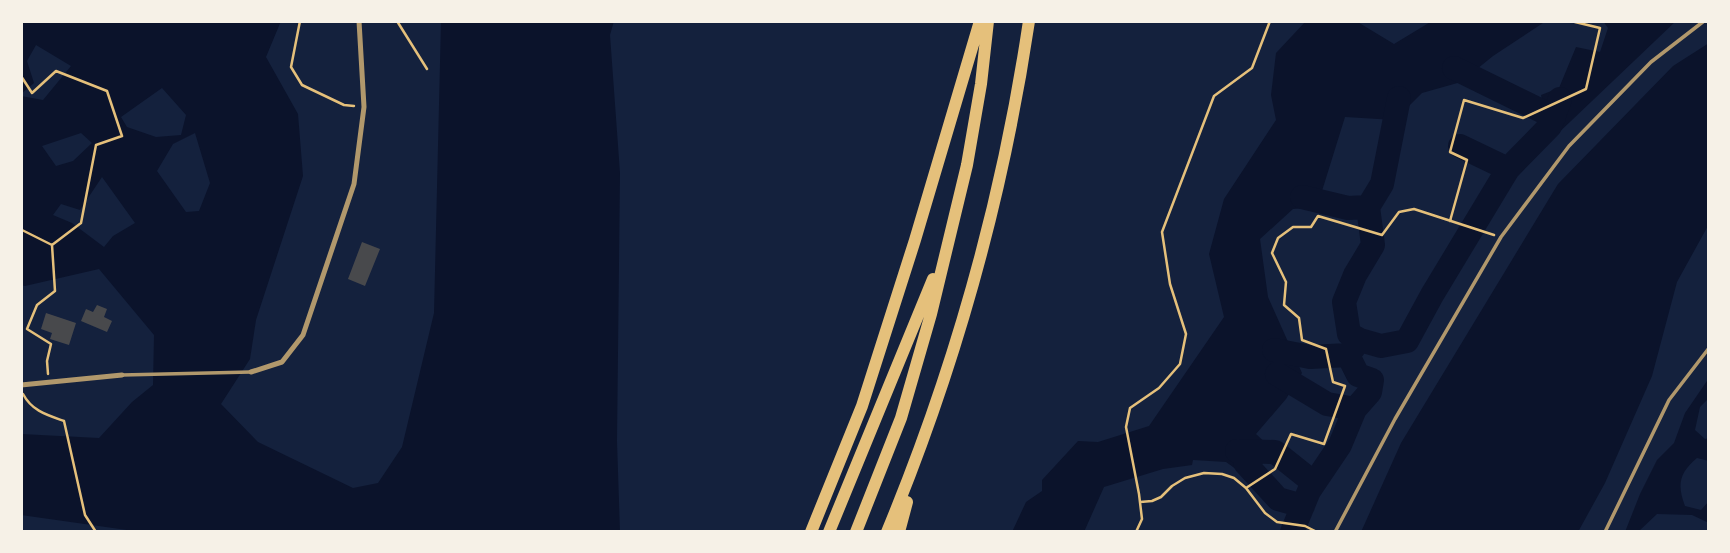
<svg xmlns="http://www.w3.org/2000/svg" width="1730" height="553" viewBox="0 0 1730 553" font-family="Raleway,sans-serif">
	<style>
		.water { fill: #0b132b; fill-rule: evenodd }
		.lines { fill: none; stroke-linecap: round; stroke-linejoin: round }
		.river { stroke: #0b132b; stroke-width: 24 }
		.building { fill: #48494c }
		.path { stroke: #e5c07b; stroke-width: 2.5 }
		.service { stroke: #b1986c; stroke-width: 3.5 }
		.pedestrian { stroke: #b1986c; stroke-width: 5 }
		.trunk { stroke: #e5c07b; stroke-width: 12 }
	</style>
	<rect width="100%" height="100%" fill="#14213d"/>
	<path class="water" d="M 21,21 L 281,21 L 266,57 L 298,114 L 303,176 L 256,320 L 250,359 L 221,404 L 258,442 L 353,488 L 378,483 L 402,447 L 434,313 L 441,21 L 614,21 L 610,35 L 620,173 L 617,441 L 620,532 L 141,532 L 21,515 L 21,434 L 99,438 L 132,402 L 153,385 L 154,335 L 99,269 L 25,286 L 21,285 L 21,96 L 43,100 L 71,66 L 36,45 L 27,61 L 34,83 L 21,94 ZM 162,88 L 186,115 L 181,135 L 156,137 L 127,127 L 121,117 ZM 81,133 L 92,143 L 73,161 L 56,166 L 42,146 ZM 195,133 L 210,183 L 199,211 L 186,212 L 157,171 L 173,144 ZM 102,177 L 135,223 L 113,236 L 104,247 L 72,223 L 53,215 L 61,204 L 80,210 Z
		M 1306,21 L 1356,21 L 1394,44 L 1432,21 L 1546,21 L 1493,56 L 1461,82 L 1422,93 L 1395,120 L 1345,117 L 1317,207 L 1293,209 L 1260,239 L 1268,297 L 1302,373 L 1286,399 L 1256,434 L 1270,447 L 1254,482 L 1226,462 L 1193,460 L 1192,465 L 1163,469 L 1104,487 L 1084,532 L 1012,532 L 1026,502 L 1042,491 L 1042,480 L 1078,441 L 1098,442 L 1149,426 L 1224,317 L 1209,254 L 1224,199 L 1276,120 L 1271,95 L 1276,53 Z
		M 1603,21 L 1676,21 L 1550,141 L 1541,95 L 1559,88 L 1576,47 L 1600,52 L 1608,28 Z
		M 1709,43 L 1709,224 L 1677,282 L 1652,376 L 1605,483 L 1578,532 L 1361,532 L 1401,443 L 1558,184 L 1673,66 Z
		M 1709,378 L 1709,398 L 1700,407 L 1695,430 L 1705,439 L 1709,438 L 1709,461 L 1697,458 C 1679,473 1677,485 1685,506 L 1701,510 L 1709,501 L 1709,523 L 1692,515 L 1657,514 L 1638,532 L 1625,532 L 1640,494 L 1657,460 L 1674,443 L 1685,413 Z"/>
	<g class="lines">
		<path class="river" d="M 1454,68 L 1554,117
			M 1460,146 L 1508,169
			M 1302,197 L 1348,208 L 1368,207
			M 1360,340 L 1349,334 L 1344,302 L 1355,275 L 1373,245 L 1368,207 L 1382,184 L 1399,98
			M 1274,350 L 1310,357 L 1348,355
			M 1277,374 L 1327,404 L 1355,409
			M 1237,451 L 1275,452 L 1314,483
			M 1245,463 L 1278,499 L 1303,506
			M 1292,532 L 1309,491 L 1340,445 L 1355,409 L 1370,392 L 1372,380 L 1358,375 L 1348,355 L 1360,340 L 1381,346 L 1407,341 L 1432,295 L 1508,169 L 1550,126 L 1560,99"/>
	</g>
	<path class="building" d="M 362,242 L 380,249 L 365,286 L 348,279 Z
		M 97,305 L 107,309 L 104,317 L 112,321 L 107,332 L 81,321 L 86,309 L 93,312 Z
		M 46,313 L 76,323 L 69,345 L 50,339 L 52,333 L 41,329 Z"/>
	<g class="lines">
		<path class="path" d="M 300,21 L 291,67 L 302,85 L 344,105 L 354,106
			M 397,21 L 427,69
			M 21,76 L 32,93 L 56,71 L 107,91 L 122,136 L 96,145 L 81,223 L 52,245 L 55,291 L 37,305 L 27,329 L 51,344 L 47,361 L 48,374
			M 1450,221 L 1467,160 L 1450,152 L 1464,100 L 1523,118 L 1586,89 L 1600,28 L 1575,22 L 1576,21
			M 22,230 L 52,245
			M 23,394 C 32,411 47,415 64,421 L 85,515 L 96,532
			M 1246,488 L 1275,469 L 1291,434 L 1324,444 L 1345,386 L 1333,382 L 1326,349 L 1302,340 L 1299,318 L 1284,305 L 1286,282 L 1272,253 L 1278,238 L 1293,227 L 1311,227 L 1318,216 L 1382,235 L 1399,212 L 1414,209 L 1494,235
			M 1140,502 L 1152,501 L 1161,497 L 1172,486 L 1185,478 L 1204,473 L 1222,474 L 1234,478 L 1246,488 L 1265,513 L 1277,522 L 1305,526 L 1317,532
			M 1136,532 L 1142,519 L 1139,494 L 1126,427 L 1130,408 L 1159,388 L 1180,364 L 1186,334 L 1170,284 L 1162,232 L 1214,96 L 1252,68 L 1270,21"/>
		<path class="service" d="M 122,375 L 251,372
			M 1335,532 L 1395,419 L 1501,237 L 1569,146 L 1651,62 L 1704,21
			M 1605,532 L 1669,400 L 1709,348"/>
		<path class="pedestrian" d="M 251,372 L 282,362 L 303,335 L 354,184 L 364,107 L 359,21
			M 21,385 L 122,375"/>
		<path class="trunk" d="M 811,532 L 862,406 L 915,240 L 980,21
			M 829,532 L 933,279
			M 856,532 L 901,418 L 931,314 L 967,165 L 981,84 L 988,21
			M 887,532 C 955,368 1003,196 1029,21
			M 899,532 L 907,502"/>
	</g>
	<rect width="1730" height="553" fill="none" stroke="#f6f1e7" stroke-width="46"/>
</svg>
